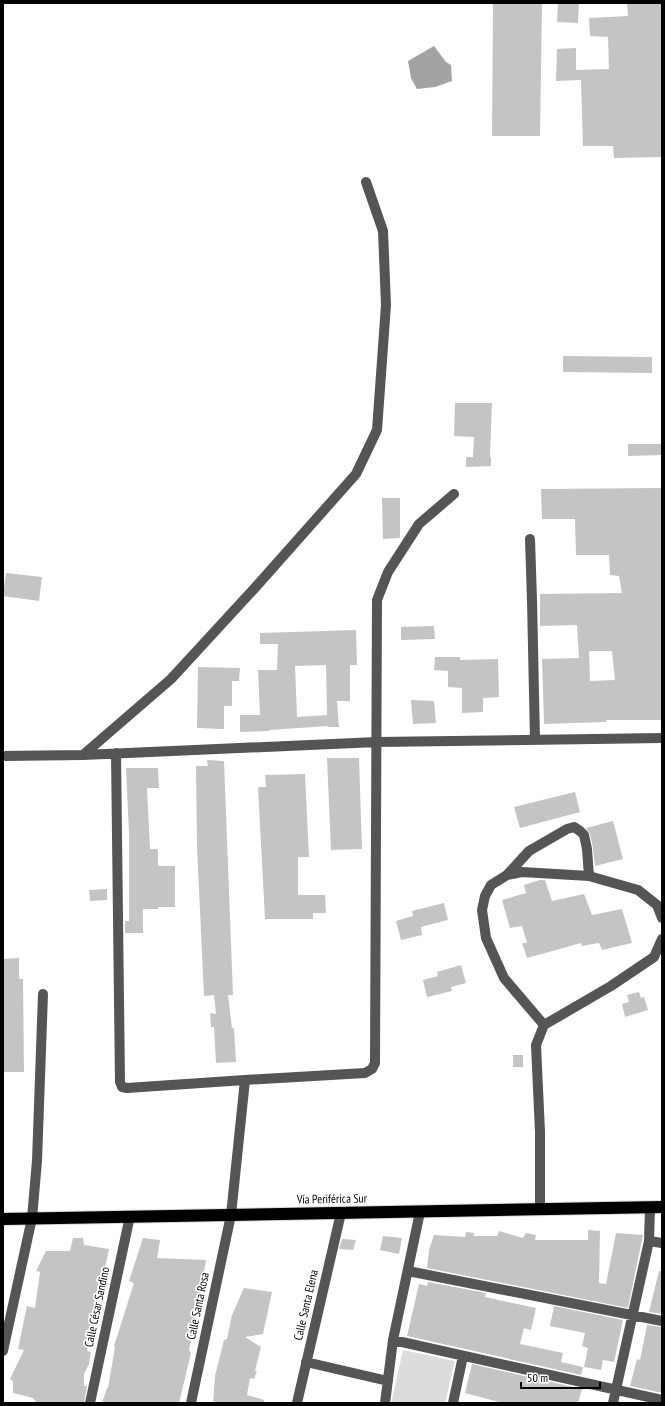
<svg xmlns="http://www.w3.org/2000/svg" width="665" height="1406" viewBox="0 0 665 1406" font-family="'PT Sans Narrow',sans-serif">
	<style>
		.green { fill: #dcdcdc }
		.water { fill: #a3a3a3 }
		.building { fill: #c4c4c4; fill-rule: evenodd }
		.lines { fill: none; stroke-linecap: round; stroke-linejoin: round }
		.highway-casing { stroke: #dbdbdb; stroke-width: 14 }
		.minor { stroke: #555; stroke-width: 10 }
		.highway { stroke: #000; stroke-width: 12 }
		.labels { text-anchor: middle; stroke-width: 3.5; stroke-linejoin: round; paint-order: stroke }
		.street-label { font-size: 12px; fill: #000; stroke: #fff }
	</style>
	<rect width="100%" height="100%" fill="#fff"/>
	<path class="green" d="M 403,1350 L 455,1361 L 445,1403 L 391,1403 Z"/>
	<path class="water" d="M 434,46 L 446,62 L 451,65 L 452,81 L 435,87 L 417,89 L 411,78 L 408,61 Z"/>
	<path class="building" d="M 493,3 L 542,3 L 540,136 L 492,136 Z
		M 558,3 L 579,3 L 578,23 L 557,22 Z
		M 627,3 L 662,3 L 662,157 L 614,158 L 613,146 L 583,146 L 581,80 L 556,81 L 557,49 L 576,48 L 576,70 L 609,69 L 608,37 L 590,36 L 589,18 L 628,16 Z
		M 563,356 L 652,357 L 652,373 L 563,372 Z
		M 455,403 L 492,403 L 490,457 L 491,457 L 491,466 L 466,467 L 466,457 L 473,457 L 474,437 L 454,436 Z
		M 628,444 L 661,444 L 662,455 L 628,456 Z
		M 662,488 L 662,720 L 606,720 L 606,722 L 544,724 L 542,659 L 579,658 L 577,625 L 540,626 L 540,594 L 622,593 L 619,576 L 610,575 L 609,555 L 576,555 L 575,519 L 542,519 L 541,489 ZM 589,651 L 612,651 L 615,680 L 590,681 Z
		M 382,498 L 400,498 L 400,538 L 383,539 Z
		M 6,573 L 42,577 L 39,601 L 3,596 Z
		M 434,626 L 435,639 L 401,640 L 401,627 Z
		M 356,630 L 357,665 L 350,665 L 350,701 L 337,701 L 339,727 L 328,727 L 328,726 L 269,730 L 269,731 L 240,732 L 240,715 L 260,715 L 258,670 L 277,670 L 278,644 L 260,644 L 260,633 ZM 326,665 L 327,715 L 297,717 L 295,666 Z
		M 435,657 L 460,657 L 460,660 L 498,659 L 499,697 L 483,698 L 483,712 L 462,713 L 462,688 L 448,687 L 448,671 L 434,670 Z
		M 198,667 L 240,668 L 239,681 L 232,681 L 232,706 L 224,706 L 224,729 L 197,728 Z
		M 411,700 L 434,701 L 436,723 L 413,724 Z
		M 327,758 L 359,758 L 362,849 L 331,850 Z
		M 207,760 L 224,761 L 233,995 L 228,995 L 232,1028 L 234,1028 L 236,1062 L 216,1063 L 214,1027 L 211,1027 L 210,1013 L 216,1014 L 214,995 L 204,996 L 197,847 L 196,766 L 208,766 Z
		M 126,768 L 158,768 L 159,788 L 147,788 L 150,849 L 158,849 L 158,866 L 175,866 L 175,907 L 158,907 L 158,909 L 143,909 L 143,933 L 125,933 L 125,921 L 129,921 L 129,833 Z
		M 305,774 L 309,857 L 298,857 L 298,895 L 325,895 L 326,913 L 313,913 L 313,919 L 265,919 L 258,787 L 266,787 L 265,775 Z
		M 575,792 L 580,812 L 520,828 L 514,807 Z
		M 613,821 L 623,859 L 595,866 L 593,848 L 590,834 L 586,828 Z
		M 540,880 L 545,880 L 552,901 L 584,894 L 592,915 L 622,909 L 632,943 L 602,950 L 599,943 L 582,946 L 581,943 L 527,958 L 522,943 L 527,943 L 522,926 L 510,928 L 502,900 L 526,893 L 524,885 Z
		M 107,889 L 107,900 L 90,901 L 89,890 Z
		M 444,903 L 448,920 L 421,927 L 422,935 L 401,940 L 396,921 L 413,916 L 412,911 Z
		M 19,958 L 19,979 L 23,979 L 24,1072 L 3,1072 L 3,959 Z
		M 461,965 L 466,983 L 451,987 L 452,991 L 427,997 L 423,980 L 438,976 L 437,972 Z
		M 639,992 L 641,998 L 644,997 L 648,1010 L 625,1017 L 622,1004 L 629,1002 L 627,995 Z
		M 513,1055 L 523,1055 L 523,1067 L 513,1067 Z
		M 588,1230 L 600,1231 L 599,1283 L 606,1284 L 616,1233 L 643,1235 L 628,1308 L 427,1268 L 429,1250 L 434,1235 L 465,1237 L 466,1232 L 474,1233 L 474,1236 L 497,1236 L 499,1231 L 523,1238 L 526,1233 L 536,1235 L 535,1240 L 588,1240 Z
		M 383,1236 L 402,1238 L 399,1254 L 380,1250 Z
		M 73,1238 L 83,1238 L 84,1245 L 109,1249 L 87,1351 L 91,1352 L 89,1364 L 84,1374 L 84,1386 L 87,1386 L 84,1403 L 37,1403 L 33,1398 L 13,1393 L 13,1381 L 10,1379 L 24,1350 L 18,1349 L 27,1306 L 35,1308 L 40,1272 L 36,1271 L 46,1251 L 70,1251 Z
		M 143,1238 L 160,1240 L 157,1258 L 206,1260 L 194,1328 L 189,1350 L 191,1353 L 179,1403 L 102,1403 L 107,1388 L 108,1388 L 115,1347 L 114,1346 L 134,1283 L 129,1281 Z
		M 342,1239 L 356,1240 L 353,1250 L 339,1249 Z
		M 659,1271 L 662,1271 L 662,1314 L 649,1312 Z
		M 428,1282 L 486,1293 L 485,1297 L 536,1308 L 531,1330 L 524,1328 L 520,1344 L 563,1353 L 561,1362 L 583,1367 L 581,1375 L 407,1336 L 419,1284 L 427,1286 Z
		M 244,1288 L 272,1292 L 263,1334 L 245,1337 L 261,1347 L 255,1371 L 257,1371 L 254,1379 L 250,1378 L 247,1395 L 264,1400 L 264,1403 L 213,1403 L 215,1376 L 224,1340 L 227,1339 L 232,1315 Z
		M 554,1306 L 623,1320 L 614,1362 L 603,1360 L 601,1370 L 584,1367 L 588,1348 L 582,1346 L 585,1333 L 550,1326 Z
		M 647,1325 L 662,1327 L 662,1393 L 630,1386 L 637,1359 L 640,1360 Z
		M 472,1364 L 582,1389 L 578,1403 L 503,1403 L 465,1393 Z"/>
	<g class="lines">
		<defs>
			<path id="highway" d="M 3,1219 L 662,1207"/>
		</defs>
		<use href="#highway" class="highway-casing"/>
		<path class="minor" d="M 530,539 L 532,600 L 535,740
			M 116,753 L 120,1082 L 122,1087 L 127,1088 L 245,1080 L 365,1073 L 372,1069 L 375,1063 L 377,600 L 388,572 L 419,524 L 454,494
			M 83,755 L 171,679 L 253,590 L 356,474 L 377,430 L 386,305 L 383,231 L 366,182
			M 3,756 L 83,755 L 377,742 L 662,738
			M 507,875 L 529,851 L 567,829 L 574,827 L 580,831 L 584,835 L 587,849 L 589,876
			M 544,1025 L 504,978 L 486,938 L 482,910 L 485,896 L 491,885 L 507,875 L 522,872 L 589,876 L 638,890 L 657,905 L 662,918
			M 540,1209 L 540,1132 L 536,1045 L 544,1025 L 611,986 L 654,957 L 662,939
			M 649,1241 L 662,1243
			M 408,1271 L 662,1321
			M 393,1340 L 662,1400
			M 3,1351 L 32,1218 L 37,1161 L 43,994
			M 306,1362 L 388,1381
			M 90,1403 L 130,1216
			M 191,1403 L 231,1215 L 245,1080
			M 297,1403 L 341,1213
			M 385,1403 L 393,1340 L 420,1212
			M 453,1403 L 463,1356
			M 613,1403 L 649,1241 L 650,1208"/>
		<use href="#highway" class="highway"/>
	</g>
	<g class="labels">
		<g class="street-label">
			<text transform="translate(332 1199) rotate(-1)" y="4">Vía Periférica Sur</text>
			<text transform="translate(306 1305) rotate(-77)" y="4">Calle Santa Elena</text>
			<text transform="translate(198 1306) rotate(-78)" y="4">Calle Santa Rosa</text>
			<text transform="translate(97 1307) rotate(-78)" y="4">Calle César Sandino</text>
		</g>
	</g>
	<rect width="665" height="1406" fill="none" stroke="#000000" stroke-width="8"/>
	<path d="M521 1382v6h79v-6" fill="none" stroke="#000000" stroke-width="2"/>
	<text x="527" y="1382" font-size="12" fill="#000000" stroke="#ffffff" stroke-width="3" paint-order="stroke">50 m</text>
</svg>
